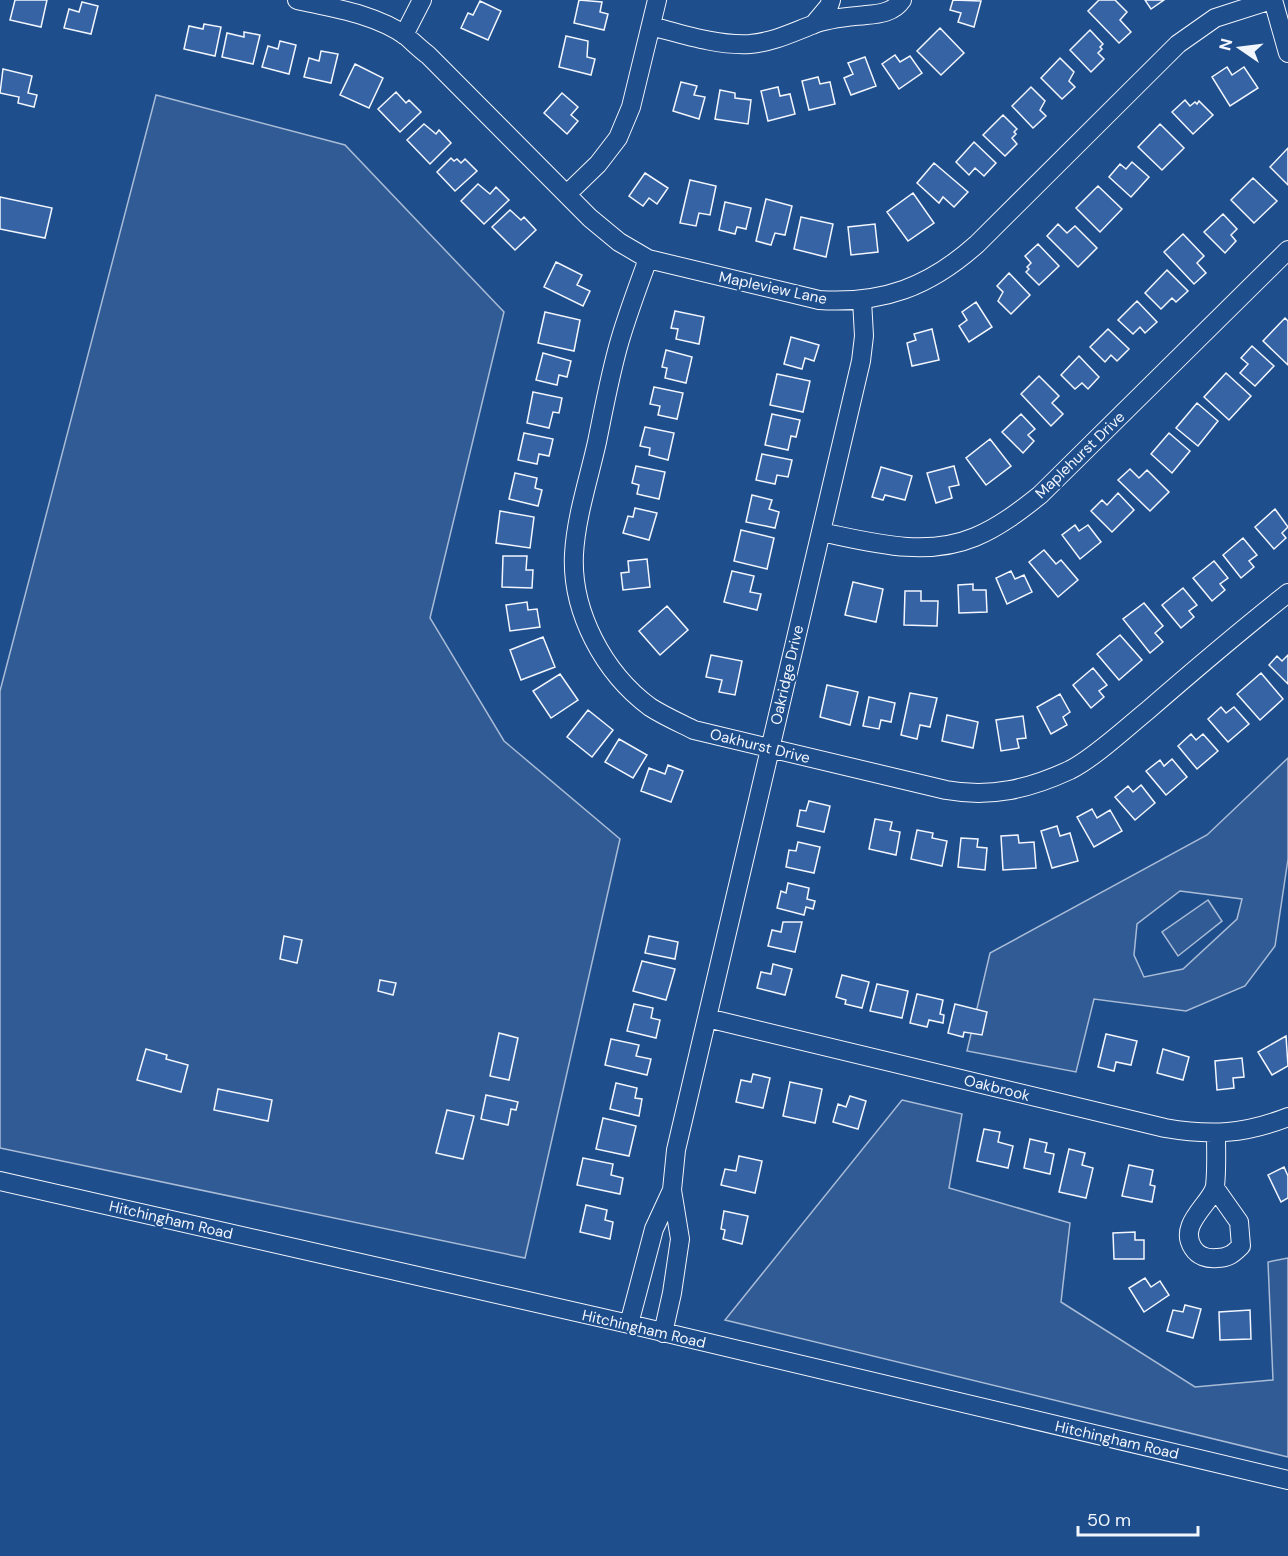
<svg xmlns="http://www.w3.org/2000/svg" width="1288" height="1556" viewBox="0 0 1288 1556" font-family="'DM Sans',sans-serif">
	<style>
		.built { fill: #305b95; stroke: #a8bbd7; stroke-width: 1.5; fill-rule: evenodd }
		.building { fill: #3563a3; stroke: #f2f6ff; stroke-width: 1.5 }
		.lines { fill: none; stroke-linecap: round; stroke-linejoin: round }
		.minor-casing { stroke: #f2f6ff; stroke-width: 20 }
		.minor { stroke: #1f4e8c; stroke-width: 18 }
		.labels { text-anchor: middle; stroke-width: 4.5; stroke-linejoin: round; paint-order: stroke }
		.street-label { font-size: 15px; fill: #f2f6ff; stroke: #1f4e8c }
	</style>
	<rect width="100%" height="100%" fill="#1f4e8c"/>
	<path class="built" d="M 156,95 L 345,145 L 504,312 L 430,618 L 504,741 L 620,839 L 525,1258 L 0,1148 L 0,691 Z
		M 1288,758 L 1288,859 L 1275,946 L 1245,986 L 1186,1011 L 1094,999 L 1076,1072 L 967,1051 L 990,953 L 1207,835 ZM 1180,891 L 1242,899 L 1237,919 L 1183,969 L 1144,977 L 1134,955 L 1137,924 Z
		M 1208,900 L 1222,921 L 1178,956 L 1162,932 Z
		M 902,1100 L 962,1114 L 949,1188 L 1070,1223 L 1061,1302 L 1195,1387 L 1273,1380 L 1268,1262 L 1288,1258 L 1288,1457 L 725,1320 Z"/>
	<path class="building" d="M 15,0 L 47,0 L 41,27 L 10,20 Z
		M 579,0 L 602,2 L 600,12 L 608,14 L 604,30 L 574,23 Z
		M 953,0 L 981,1 L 974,27 L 958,22 L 961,13 L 950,10 Z
		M 1099,0 L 1115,0 L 1127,12 L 1120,20 L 1131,32 L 1119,43 L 1088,11 Z
		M 1145,0 L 1164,0 L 1151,9 Z
		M 480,1 L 501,11 L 488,40 L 461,28 L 468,13 L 473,15 Z
		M 82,2 L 98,6 L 91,34 L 64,28 L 69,9 L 79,12 Z
		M 204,24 L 221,27 L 215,56 L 184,49 L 189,26 L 203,29 Z
		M 940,28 L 964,53 L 941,75 L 917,51 Z
		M 1090,30 L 1103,44 L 1100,47 L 1102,49 L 1098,53 L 1104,59 L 1091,72 L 1070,50 Z
		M 244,32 L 260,35 L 253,64 L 222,57 L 227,33 L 244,37 Z
		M 566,36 L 588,41 L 587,57 L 595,59 L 591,75 L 559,67 Z
		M 280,41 L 296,45 L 289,74 L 262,67 L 268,46 L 278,49 Z
		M 321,51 L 338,54 L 331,83 L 304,77 L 309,58 L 319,61 Z
		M 895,55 L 900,62 L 910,56 L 922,73 L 899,89 L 882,64 Z
		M 865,57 L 876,86 L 851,95 L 844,78 L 853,74 L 848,63 Z
		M 1060,58 L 1074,72 L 1069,81 L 1075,87 L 1062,99 L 1041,78 Z
		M 355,64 L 383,78 L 369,108 L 340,95 Z
		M 1227,67 L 1232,75 L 1244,67 L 1258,88 L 1230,106 L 1212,77 Z
		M 3,69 L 32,76 L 28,93 L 37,95 L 34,107 L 18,103 L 19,97 L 0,93 Z
		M 818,77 L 820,84 L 830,82 L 835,104 L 809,110 L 802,81 Z
		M 681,82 L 697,86 L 694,95 L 705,97 L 699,119 L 673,111 Z
		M 778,87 L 780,96 L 790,94 L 795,114 L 768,121 L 761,91 Z
		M 1031,87 L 1045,101 L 1040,110 L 1046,116 L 1033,128 L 1012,106 Z
		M 720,90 L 735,93 L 735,98 L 751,100 L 748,124 L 715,119 Z
		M 396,92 L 406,103 L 409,100 L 421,112 L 400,132 L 378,109 Z
		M 562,93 L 578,107 L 571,115 L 578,121 L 567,134 L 544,113 Z
		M 1185,100 L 1190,106 L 1195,102 L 1197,104 L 1199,101 L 1213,115 L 1193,134 L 1172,112 Z
		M 1003,115 L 1017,129 L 1014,132 L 1016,134 L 1012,138 L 1017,144 L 1005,156 L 983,135 Z
		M 424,124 L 436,134 L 439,130 L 451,143 L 430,164 L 407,140 Z
		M 1160,124 L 1184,148 L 1162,170 L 1138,147 Z
		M 974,142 L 996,163 L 984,176 L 975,168 L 969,175 L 956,162 Z
		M 1288,148 L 1288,185 L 1270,167 Z
		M 451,158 L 454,161 L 457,159 L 461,163 L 465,159 L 477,171 L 455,191 L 437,172 Z
		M 1132,162 L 1149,177 L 1131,197 L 1109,177 L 1120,164 L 1126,169 Z
		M 934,163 L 968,192 L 954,207 L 943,197 L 939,203 L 917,183 Z
		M 645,173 L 668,188 L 657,204 L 649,198 L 643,206 L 629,196 Z
		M 1253,178 L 1277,201 L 1254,223 L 1231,200 Z
		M 690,180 L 716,186 L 710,215 L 699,213 L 696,226 L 680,223 Z
		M 478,184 L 490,194 L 496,187 L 509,200 L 484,224 L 461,201 Z
		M 1098,186 L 1122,209 L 1100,232 L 1076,208 Z
		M 913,193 L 934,223 L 908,241 L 887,212 Z
		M 0,197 L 52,208 L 45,238 L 0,229 Z
		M 766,199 L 792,206 L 785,235 L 775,233 L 771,245 L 756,241 Z
		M 725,202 L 751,208 L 746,229 L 737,227 L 735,234 L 719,230 Z
		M 510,210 L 521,220 L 524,217 L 536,230 L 515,250 L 492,227 Z
		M 1223,214 L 1237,229 L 1231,235 L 1236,241 L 1225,253 L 1204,232 Z
		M 801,217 L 833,224 L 826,257 L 794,249 Z
		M 875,224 L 878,252 L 851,255 L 848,227 Z
		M 1058,224 L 1067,233 L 1075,226 L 1097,248 L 1078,267 L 1047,236 Z
		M 1183,234 L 1204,256 L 1197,263 L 1206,273 L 1194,284 L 1164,252 Z
		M 1038,244 L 1059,266 L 1039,285 L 1026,272 L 1029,269 L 1027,267 L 1031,263 L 1025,256 Z
		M 556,262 L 582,275 L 577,285 L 590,291 L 583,306 L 544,287 Z
		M 1167,270 L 1188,291 L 1176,302 L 1172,298 L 1161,309 L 1145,293 Z
		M 1009,273 L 1030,295 L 1011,314 L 998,301 L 1003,292 L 997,286 Z
		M 1137,301 L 1157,322 L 1145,333 L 1140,327 L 1133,334 L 1118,320 Z
		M 976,302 L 992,327 L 969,342 L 959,326 L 967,320 L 962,312 Z
		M 675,311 L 704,317 L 699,344 L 676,339 L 678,329 L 671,328 Z
		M 545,312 L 580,320 L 574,351 L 538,343 Z
		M 1285,318 L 1288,321 L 1288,365 L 1263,341 Z
		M 932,329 L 939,360 L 912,366 L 907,343 L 916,340 L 914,334 Z
		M 1108,329 L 1129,349 L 1117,361 L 1111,355 L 1105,362 L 1090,347 Z
		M 791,337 L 819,345 L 814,361 L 805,358 L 802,369 L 784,364 Z
		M 1252,346 L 1274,366 L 1255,386 L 1240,373 L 1248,364 L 1241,358 Z
		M 666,350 L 692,357 L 686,383 L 665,378 L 667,368 L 662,367 Z
		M 543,353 L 571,361 L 567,377 L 559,375 L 557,385 L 536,380 Z
		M 1079,356 L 1099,377 L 1088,389 L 1082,383 L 1075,389 L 1061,375 Z
		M 1226,373 L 1251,396 L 1229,420 L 1204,397 Z
		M 777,374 L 810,381 L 803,412 L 770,405 Z
		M 1039,376 L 1059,396 L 1052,403 L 1063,414 L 1051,426 L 1021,394 Z
		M 654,387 L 683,393 L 677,419 L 658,415 L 660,406 L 650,404 Z
		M 533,392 L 562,398 L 559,413 L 553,412 L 549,428 L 527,423 Z
		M 1197,403 L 1218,421 L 1198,446 L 1176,428 Z
		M 772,414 L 800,420 L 796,437 L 791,436 L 788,450 L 765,445 Z
		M 1021,414 L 1035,429 L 1028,435 L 1034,441 L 1023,453 L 1002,432 Z
		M 645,427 L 674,433 L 668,460 L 649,455 L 650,448 L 640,446 Z
		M 524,433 L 553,439 L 549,456 L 539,454 L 537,464 L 518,460 Z
		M 1169,433 L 1190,451 L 1172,473 L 1151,454 Z
		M 990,439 L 1011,466 L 986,485 L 966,458 Z
		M 762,454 L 792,460 L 788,477 L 777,475 L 775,484 L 756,480 Z
		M 636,466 L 665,472 L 659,499 L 637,494 L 639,485 L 632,483 Z
		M 954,466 L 959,485 L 949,487 L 952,498 L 936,503 L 927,473 Z
		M 881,467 L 912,476 L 905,500 L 885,495 L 883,500 L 872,497 Z
		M 1130,469 L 1139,478 L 1147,470 L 1169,492 L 1150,511 L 1118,480 Z
		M 515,473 L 537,478 L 535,488 L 542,490 L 538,506 L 509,499 Z
		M 1118,493 L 1134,510 L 1112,532 L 1091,511 L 1102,500 L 1107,505 Z
		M 752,495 L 772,500 L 769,509 L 779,512 L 775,528 L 746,522 Z
		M 635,508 L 657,513 L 649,540 L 623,533 L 628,516 L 633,517 Z
		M 1275,509 L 1288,527 L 1282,533 L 1286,538 L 1274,549 L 1255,527 Z
		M 500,511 L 534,517 L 530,548 L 496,543 Z
		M 1075,525 L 1079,531 L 1088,525 L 1101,542 L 1080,559 L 1062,535 Z
		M 741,530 L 774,538 L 767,569 L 734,561 Z
		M 1243,538 L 1257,555 L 1249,561 L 1254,567 L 1241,578 L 1223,555 Z
		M 1044,550 L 1056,564 L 1061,560 L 1078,580 L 1058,597 L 1029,562 Z
		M 503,556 L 527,556 L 526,570 L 533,570 L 532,588 L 502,587 Z
		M 647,559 L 650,587 L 623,590 L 621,573 L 629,572 L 628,561 Z
		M 1214,561 L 1228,578 L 1220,584 L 1225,590 L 1212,601 L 1193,578 Z
		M 732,571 L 754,576 L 750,592 L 761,594 L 757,610 L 724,602 Z
		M 1011,571 L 1015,579 L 1024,575 L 1032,592 L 1007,604 L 996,578 Z
		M 853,582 L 883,589 L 876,622 L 845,615 Z
		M 973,584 L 973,590 L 986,590 L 987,612 L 959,613 L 958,585 Z
		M 1183,588 L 1197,605 L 1189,611 L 1194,617 L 1181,628 L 1162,605 Z
		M 905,591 L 921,591 L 921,601 L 938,601 L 937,626 L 904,625 Z
		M 527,602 L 528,610 L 537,609 L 540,627 L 510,631 L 506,605 Z
		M 1144,603 L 1163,626 L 1155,633 L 1163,642 L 1150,653 L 1123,619 Z
		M 667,606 L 688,630 L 660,655 L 639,631 Z
		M 1120,635 L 1142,660 L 1119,680 L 1097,654 Z
		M 543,637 L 555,667 L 521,680 L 510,650 Z
		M 711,655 L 742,661 L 735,695 L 719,692 L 722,680 L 706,677 Z
		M 1288,655 L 1288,684 L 1269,665 L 1277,656 L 1282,661 Z
		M 1093,668 L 1107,685 L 1099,691 L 1104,697 L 1091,708 L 1073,685 Z
		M 1261,673 L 1283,699 L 1260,720 L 1237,694 Z
		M 560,674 L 578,700 L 551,718 L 533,691 Z
		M 827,685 L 858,692 L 850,725 L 820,717 Z
		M 910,693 L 937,698 L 930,727 L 920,725 L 917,739 L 901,735 Z
		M 1060,694 L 1070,712 L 1063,717 L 1067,725 L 1051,734 L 1037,707 Z
		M 869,697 L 895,703 L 891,722 L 881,720 L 879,729 L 863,726 Z
		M 1221,707 L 1226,713 L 1234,707 L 1249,724 L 1228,742 L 1208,719 Z
		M 588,710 L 613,730 L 592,757 L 567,737 Z
		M 947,715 L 978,722 L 973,748 L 942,741 Z
		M 1023,716 L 1026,738 L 1017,739 L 1019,748 L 1001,751 L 996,720 Z
		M 1191,734 L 1196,740 L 1203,734 L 1218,751 L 1197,769 L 1178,746 Z
		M 619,739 L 647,755 L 633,778 L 605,762 Z
		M 1172,759 L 1187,777 L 1166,795 L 1146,771 L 1160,760 L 1164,766 Z
		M 668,765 L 683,771 L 671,802 L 641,791 L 649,768 L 665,774 Z
		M 1141,785 L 1155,803 L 1135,820 L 1115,797 L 1128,786 L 1133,792 Z
		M 809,801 L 830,806 L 824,832 L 797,826 L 800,810 L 806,811 Z
		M 1092,809 L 1097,818 L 1110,810 L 1122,831 L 1094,847 L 1077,817 Z
		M 875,819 L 892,822 L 890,830 L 900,832 L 896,855 L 869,849 Z
		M 1057,826 L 1060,836 L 1070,833 L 1078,861 L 1052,868 L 1041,831 Z
		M 917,830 L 933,833 L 932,838 L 947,841 L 942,866 L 911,859 Z
		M 1018,835 L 1019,843 L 1034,842 L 1036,868 L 1003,870 L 1001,836 Z
		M 961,838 L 978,839 L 977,847 L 987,848 L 985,870 L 958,867 Z
		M 798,842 L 820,847 L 814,873 L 786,867 L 789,850 L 796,851 Z
		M 788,883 L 809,888 L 807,899 L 815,901 L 813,909 L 806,907 L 804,915 L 777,908 L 781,891 L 786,893 Z
		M 783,922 L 802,922 L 795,952 L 768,946 L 772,930 L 781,932 Z
		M 284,936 L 302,940 L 297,963 L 280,959 Z
		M 649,936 L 678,942 L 675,959 L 645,953 Z
		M 642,961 L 675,969 L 666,1000 L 633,991 Z
		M 773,964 L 792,969 L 785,995 L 757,988 L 761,972 L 771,974 Z
		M 842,975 L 869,982 L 862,1008 L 845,1004 L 846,1000 L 836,997 Z
		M 380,980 L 396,983 L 393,995 L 378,991 Z
		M 877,984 L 908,991 L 902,1018 L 870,1011 Z
		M 917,994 L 943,1000 L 940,1014 L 944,1015 L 943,1023 L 929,1020 L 927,1027 L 910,1023 Z
		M 634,1004 L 653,1008 L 651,1018 L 660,1020 L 656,1038 L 627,1031 Z
		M 955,1004 L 987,1012 L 982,1035 L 964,1032 L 963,1037 L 948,1033 Z
		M 499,1033 L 518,1038 L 509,1080 L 490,1076 Z
		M 1106,1034 L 1137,1041 L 1131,1065 L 1116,1062 L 1114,1071 L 1098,1067 Z
		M 1286,1036 L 1288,1066 L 1272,1075 L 1258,1052 Z
		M 611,1039 L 639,1045 L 636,1056 L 651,1059 L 647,1075 L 605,1065 Z
		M 146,1049 L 167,1055 L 166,1059 L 188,1065 L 181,1092 L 137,1080 Z
		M 1163,1049 L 1189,1057 L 1183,1080 L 1157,1073 Z
		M 1242,1058 L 1244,1077 L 1233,1078 L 1234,1088 L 1217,1090 L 1215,1061 Z
		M 753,1074 L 770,1078 L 763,1108 L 736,1102 L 741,1080 L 751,1082 Z
		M 790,1082 L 822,1089 L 815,1123 L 783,1116 Z
		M 616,1083 L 637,1088 L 635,1098 L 642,1099 L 639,1116 L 610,1109 Z
		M 218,1089 L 272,1100 L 268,1121 L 214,1110 Z
		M 486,1095 L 518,1102 L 516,1110 L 511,1109 L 508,1125 L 481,1119 Z
		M 850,1096 L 866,1101 L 858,1129 L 833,1122 L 838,1104 L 846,1107 Z
		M 447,1110 L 474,1116 L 463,1159 L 436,1153 Z
		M 603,1118 L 636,1126 L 629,1156 L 596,1149 Z
		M 984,1129 L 1000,1132 L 998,1142 L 1013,1146 L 1008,1168 L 977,1161 Z
		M 1030,1139 L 1047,1143 L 1045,1152 L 1054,1154 L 1050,1174 L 1024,1168 Z
		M 1069,1149 L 1085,1153 L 1082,1165 L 1093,1168 L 1086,1198 L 1059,1192 Z
		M 739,1156 L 762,1161 L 755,1193 L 721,1185 L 725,1169 L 736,1171 Z
		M 583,1158 L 613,1164 L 611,1175 L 623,1178 L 620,1194 L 577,1185 Z
		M 1129,1165 L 1153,1170 L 1150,1185 L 1155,1186 L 1152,1202 L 1122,1196 Z
		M 1284,1167 L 1288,1176 L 1288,1198 L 1281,1202 L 1268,1175 Z
		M 586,1205 L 607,1210 L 605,1220 L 613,1222 L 610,1239 L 580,1232 Z
		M 724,1211 L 748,1216 L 742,1244 L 723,1239 L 725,1230 L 721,1229 Z
		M 1135,1232 L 1135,1240 L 1144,1240 L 1144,1259 L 1114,1259 L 1113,1233 Z
		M 1145,1278 L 1151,1287 L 1160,1281 L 1169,1295 L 1144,1312 L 1129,1288 Z
		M 1185,1305 L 1201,1309 L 1193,1338 L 1167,1331 L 1173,1310 L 1183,1312 Z
		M 1250,1310 L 1251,1339 L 1220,1340 L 1219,1312 Z"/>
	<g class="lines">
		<defs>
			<path id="minor" d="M 297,0 C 333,8 375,14 406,36 C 413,42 420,49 428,55 L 590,218 L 619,242 L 648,259 L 819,300 C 883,304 929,287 977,244 L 1178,44 L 1215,18 L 1271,0
				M 1273,0 L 1288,53
				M 814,24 L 829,6 L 831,0
				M 651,26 C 682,34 718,46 750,44 C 773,42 791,33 812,25 C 828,18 848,17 866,15 C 880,14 894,12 902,0
				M 404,35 L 422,0
				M 567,194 L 598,164 L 618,138 L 631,107 L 657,0
				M 648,259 C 638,286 628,313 620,340 C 610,374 604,408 597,442 C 589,478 576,517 574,554 C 571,612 604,673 650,707 C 664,716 680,723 694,730 L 946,790 C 991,798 1029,789 1070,770 C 1094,758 1126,728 1147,711 C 1193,671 1240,631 1288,593
				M 821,532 C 870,542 925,558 975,537 C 999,527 1020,511 1040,495 L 1288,250
				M 707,1018 L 1165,1128 C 1211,1136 1245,1134 1288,1117
				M 0,1181 L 629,1324 L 1288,1480
				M 1215,1188 L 1239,1222 L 1241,1246 C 1233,1254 1228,1258 1217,1258 C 1207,1259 1198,1256 1193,1248 C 1177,1224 1212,1203 1215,1186 C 1217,1169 1216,1151 1216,1134
				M 672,1190 L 676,1150 L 861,361 L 864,336 L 862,300
				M 629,1324 L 654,1229 L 672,1190 L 680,1239 L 672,1293 L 663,1333"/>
		</defs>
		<use href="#minor" class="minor-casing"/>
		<use href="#minor" class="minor"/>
	</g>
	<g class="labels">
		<g class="street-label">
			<text transform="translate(773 288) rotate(12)" y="5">Mapleview Lane</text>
			<text transform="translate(1080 455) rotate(-44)" y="5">Maplehurst Drive</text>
			<text transform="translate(787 675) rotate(-77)" y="5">Oakridge Drive</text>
			<text transform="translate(760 746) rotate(14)" y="5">Oakhurst Drive</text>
			<text transform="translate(997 1088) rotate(14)" y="5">Oakbrook</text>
			<text transform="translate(171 1220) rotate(13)" y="5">Hitchingham Road</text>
			<text transform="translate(644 1329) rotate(13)" y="5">Hitchingham Road</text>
			<text transform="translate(1117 1440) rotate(13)" y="5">Hitchingham Road</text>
		</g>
	</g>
	<g transform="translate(1240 48) rotate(284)" stroke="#1f4e8c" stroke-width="4.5" paint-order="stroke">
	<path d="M0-4.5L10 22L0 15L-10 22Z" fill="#f2f6ff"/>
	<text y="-9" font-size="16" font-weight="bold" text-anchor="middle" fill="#f2f6ff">N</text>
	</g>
	<path d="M1078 1526v9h120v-9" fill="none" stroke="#f2f6ff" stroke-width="3"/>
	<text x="1087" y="1526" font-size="18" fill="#f2f6ff" stroke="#1f4e8c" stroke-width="4.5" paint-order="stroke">50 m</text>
</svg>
